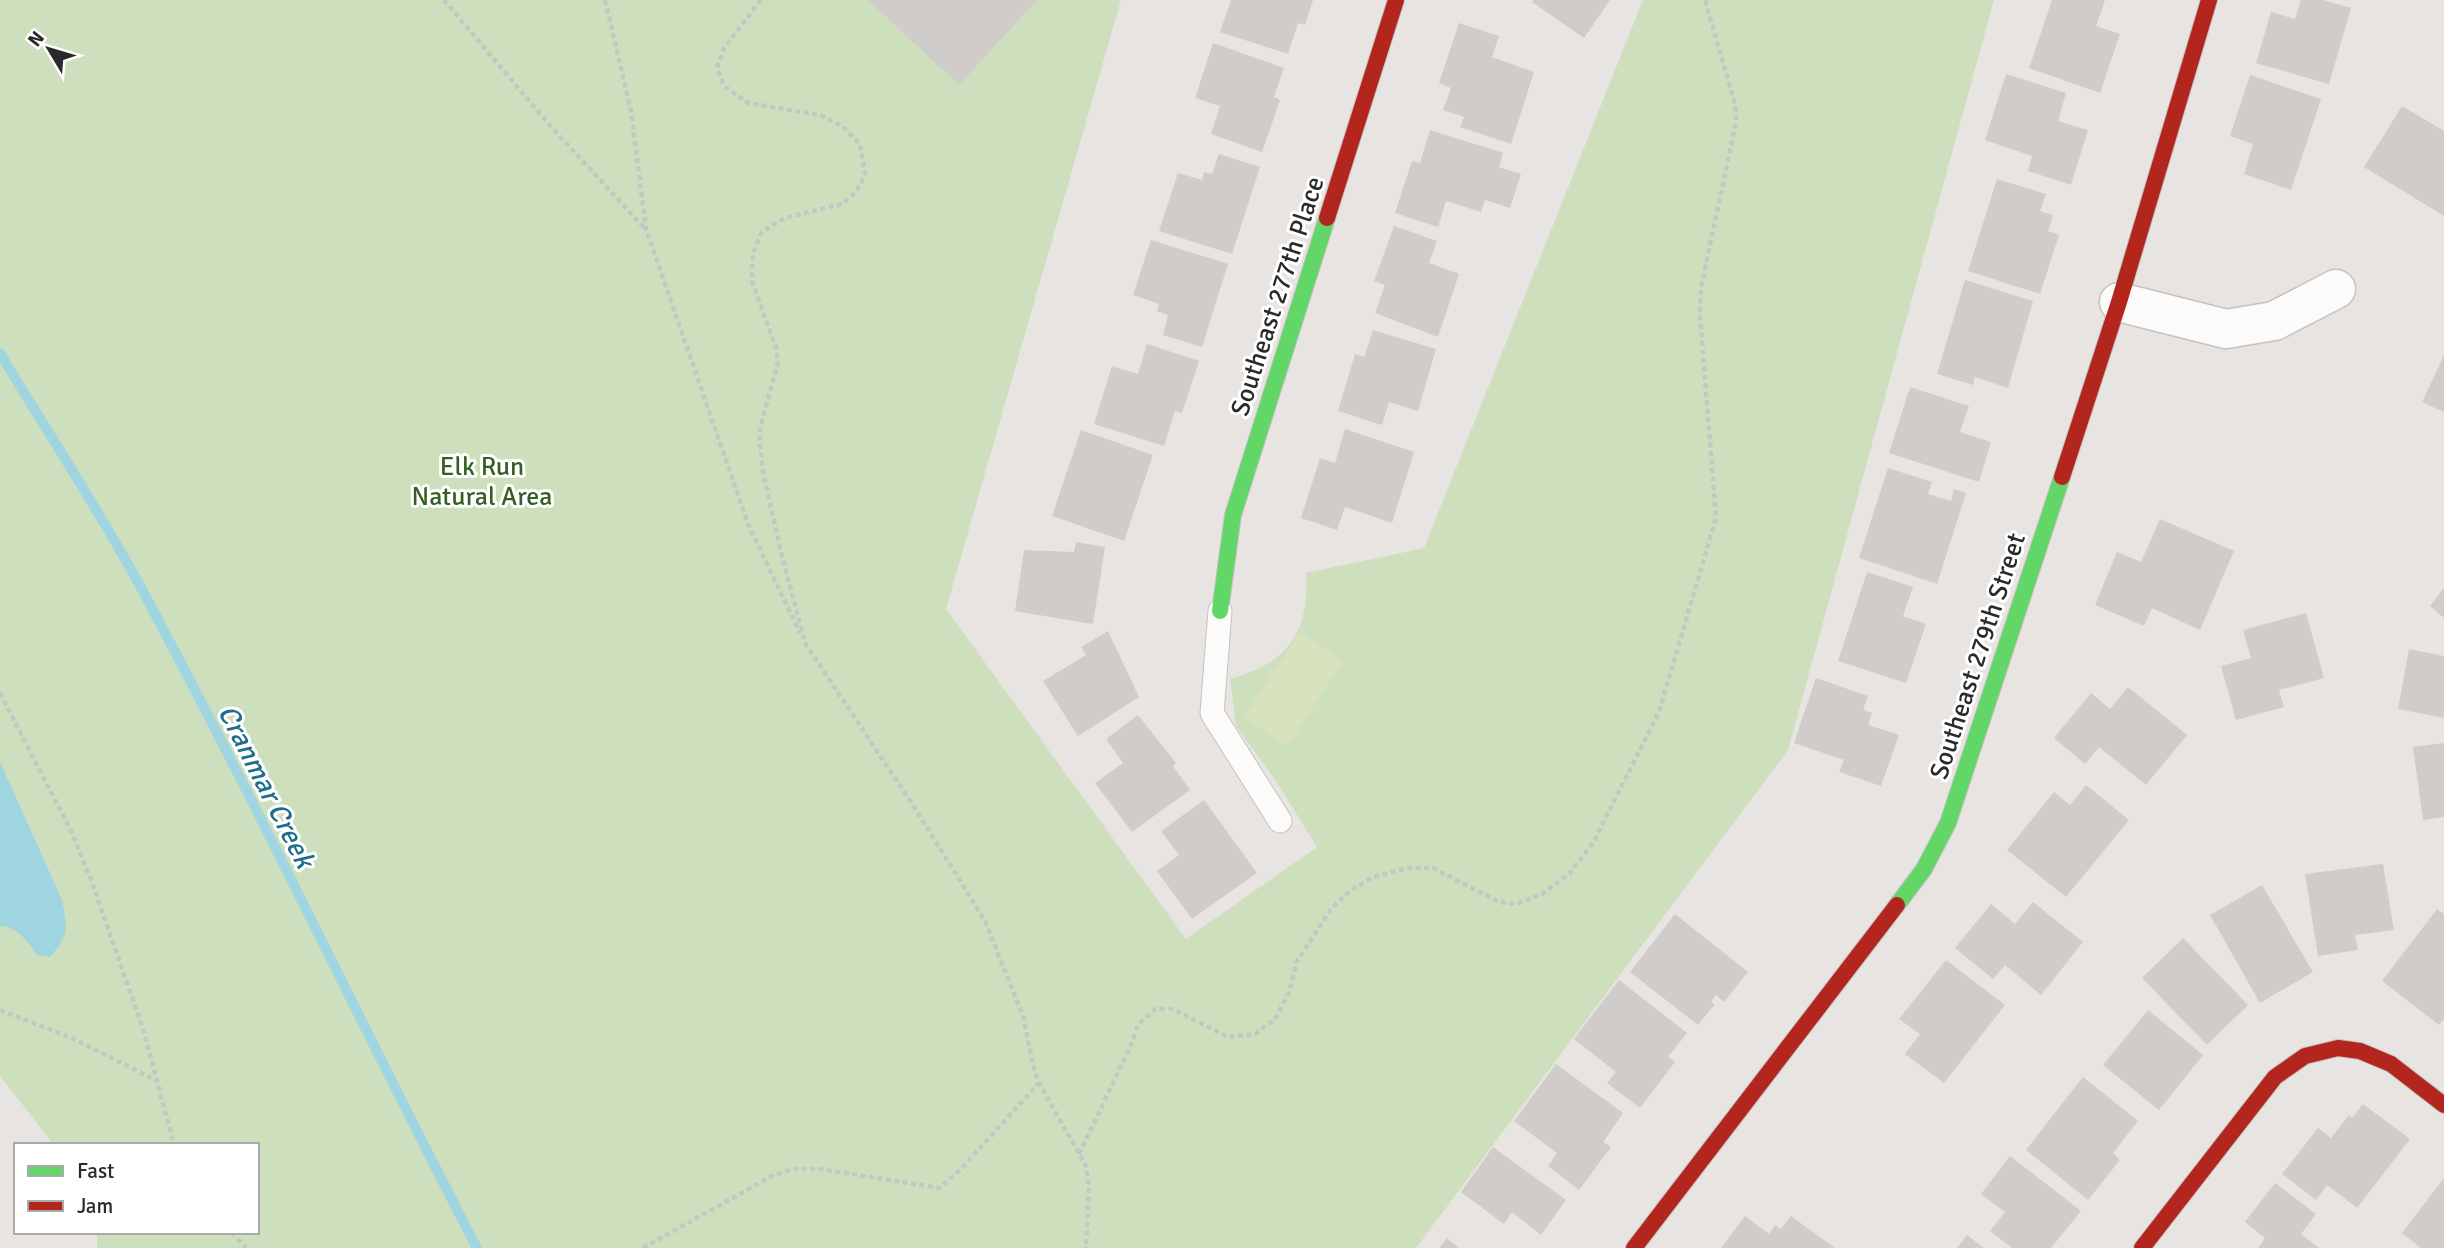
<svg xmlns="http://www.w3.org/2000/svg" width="2444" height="1248" viewBox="0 0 2444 1248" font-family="Signika,sans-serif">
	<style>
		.green { fill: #cedfbe }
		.pitch { fill: #d8e2bc }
		.water { fill: #9ed5e0 }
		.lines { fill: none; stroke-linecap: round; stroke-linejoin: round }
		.stream { stroke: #9ed5e0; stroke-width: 10 }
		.building { fill: #cfccca }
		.lane-casing { stroke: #c4c3c3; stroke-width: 25 }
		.street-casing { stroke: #c4c3c3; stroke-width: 41 }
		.fast-casing { stroke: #c4c3c3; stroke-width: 18 }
		.jam-casing { stroke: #c4c3c3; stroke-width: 18 }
		.path { stroke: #c6c6c5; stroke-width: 4.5; stroke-dasharray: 5 3.5; stroke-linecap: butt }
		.lane { stroke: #fcfbfa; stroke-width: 23 }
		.street { stroke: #fcfbfa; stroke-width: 38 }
		.fast { stroke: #63d668; stroke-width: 16 }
		.jam { stroke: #b3261e; stroke-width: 16 }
		.labels { text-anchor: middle; stroke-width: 6; stroke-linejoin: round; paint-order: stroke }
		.street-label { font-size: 26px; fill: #2a2a2a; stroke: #fff }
		.park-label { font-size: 26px; fill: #345f23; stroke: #fff }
		.water-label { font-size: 28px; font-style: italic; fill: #1d6e8c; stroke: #fff }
	</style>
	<rect width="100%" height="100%" fill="#e8e4e1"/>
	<path class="green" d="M 0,0 L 1121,0 L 946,609 L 1186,939 L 1317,847 L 1274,778 L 1236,726 L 1230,679 C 1289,662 1309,633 1306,573 L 1424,548 L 1643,0 L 1994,0 L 1788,750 L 1416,1248 L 97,1248 L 97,1232 L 257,1232 L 257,1145 L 54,1145 L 0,1076 Z"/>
	<path class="pitch" d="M 1300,632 L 1343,661 L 1288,746 L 1244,717 Z"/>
	<path class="water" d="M 0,762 L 62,900 C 67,927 70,935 50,957 L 37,955 C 28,942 17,926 0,926 Z"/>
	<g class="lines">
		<path class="stream" d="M 0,353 C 46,430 96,505 139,584 C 257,803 362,1028 477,1248"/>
	</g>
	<path class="building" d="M 868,0 L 1037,0 L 959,85 Z
		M 1231,0 L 1313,0 L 1305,25 L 1298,23 L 1288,54 L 1220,32 Z
		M 1533,0 L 1610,0 L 1584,38 L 1532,2 Z
		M 2052,0 L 2105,0 L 2096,26 L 2120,34 L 2100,93 L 2029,68 Z
		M 2301,0 L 2323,0 L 2351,8 L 2329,84 L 2256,63 L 2271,12 L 2295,19 Z
		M 1459,23 L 1499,36 L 1492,57 L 1534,72 L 1511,144 L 1460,127 L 1464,117 L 1443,110 L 1451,88 L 1439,83 Z
		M 1213,43 L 1284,68 L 1274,97 L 1280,100 L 1262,152 L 1211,134 L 1220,106 L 1195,98 Z
		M 2006,74 L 2066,93 L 2058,121 L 2088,130 L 2071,185 L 2028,171 L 2032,156 L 1985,140 Z
		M 2250,75 L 2321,99 L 2291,190 L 2244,174 L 2253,144 L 2230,136 Z
		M 2402,106 L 2444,131 L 2444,216 L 2364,167 Z
		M 1430,130 L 1503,153 L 1499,167 L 1521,174 L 1510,208 L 1485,200 L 1481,212 L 1446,201 L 1438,227 L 1395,213 L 1412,161 L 1420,163 Z
		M 1219,154 L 1260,167 L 1232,254 L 1159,231 L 1178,173 L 1202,180 L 1204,172 L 1212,174 Z
		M 1997,179 L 2046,194 L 2040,211 L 2053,215 L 2048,231 L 2059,235 L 2040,294 L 1968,271 Z
		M 1394,226 L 1437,241 L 1429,263 L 1459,274 L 1438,337 L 1375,313 L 1385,285 L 1374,281 Z
		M 1151,240 L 1228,264 L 1202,347 L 1163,335 L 1168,315 L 1157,311 L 1159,304 L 1133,295 Z
		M 1965,280 L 2033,301 L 2008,388 L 1975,377 L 1973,385 L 1937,374 Z
		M 1373,330 L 1436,349 L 1418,411 L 1389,402 L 1382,425 L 1338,411 L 1355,354 L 1364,357 Z
		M 1147,344 L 1199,361 L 1182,413 L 1175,411 L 1164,446 L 1094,424 L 1112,366 L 1138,374 Z
		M 2444,355 L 2444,412 L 2422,402 Z
		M 1910,387 L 1969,406 L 1960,432 L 1991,442 L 1979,482 L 1889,453 Z
		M 1345,429 L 1414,452 L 1392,523 L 1345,507 L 1337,530 L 1301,518 L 1320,458 L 1335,463 Z
		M 1081,430 L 1153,455 L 1124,541 L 1052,516 Z
		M 1888,468 L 1932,482 L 1928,494 L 1951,501 L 1954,489 L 1966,493 L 1937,584 L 1859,558 Z
		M 2160,519 L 2234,551 L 2200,630 L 2152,608 L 2144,626 L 2095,605 L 2117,552 L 2141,562 Z
		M 1076,542 L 1105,547 L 1093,624 L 1015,611 L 1024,550 L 1074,552 Z
		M 1867,572 L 1913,587 L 1903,616 L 1926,624 L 1906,683 L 1838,661 Z
		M 2444,588 L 2444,618 L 2430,606 Z
		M 2306,613 L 2324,678 L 2279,690 L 2284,707 L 2236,720 L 2221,666 L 2251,658 L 2243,630 Z
		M 1108,631 L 1139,697 L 1078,736 L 1043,681 L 1086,655 L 1081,647 Z
		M 2409,649 L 2444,656 L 2444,718 L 2398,709 Z
		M 1816,678 L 1868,696 L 1863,710 L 1872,713 L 1868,725 L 1899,735 L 1881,786 L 1839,772 L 1844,760 L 1794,743 Z
		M 2128,687 L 2187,735 L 2146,785 L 2099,747 L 2085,764 L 2054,738 L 2091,693 L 2110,709 Z
		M 1138,715 L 1176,763 L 1173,766 L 1190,790 L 1132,832 L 1095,783 L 1123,763 L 1106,739 Z
		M 2444,743 L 2444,817 L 2423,820 L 2413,747 Z
		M 2086,785 L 2129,820 L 2066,897 L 2007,850 L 2054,792 L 2070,805 Z
		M 1204,800 L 1257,873 L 1192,919 L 1157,871 L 1179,855 L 1161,831 Z
		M 2383,864 L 2394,930 L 2355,935 L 2358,950 L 2318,956 L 2305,874 Z
		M 2262,885 L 2313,972 L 2260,1003 L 2210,915 Z
		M 2033,902 L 2083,942 L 2041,995 L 2005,965 L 1993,979 L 1955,948 L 1991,904 L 2015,924 Z
		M 2437,909 L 2444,914 L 2444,1019 L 2439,1025 L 2382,981 Z
		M 1675,914 L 1748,972 L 1724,1002 L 1716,995 L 1711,1002 L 1715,1004 L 1698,1025 L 1630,972 Z
		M 2183,938 L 2248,1005 L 2207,1045 L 2142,978 Z
		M 1946,960 L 2005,1005 L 1944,1083 L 1905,1054 L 1920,1034 L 1899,1019 Z
		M 1619,980 L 1687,1033 L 1668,1057 L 1675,1062 L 1640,1108 L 1607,1083 L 1616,1072 L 1574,1039 Z
		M 2148,1010 L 2203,1055 L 2159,1110 L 2103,1065 Z
		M 1556,1064 L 1623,1113 L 1603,1142 L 1611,1147 L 1579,1190 L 1548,1166 L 1557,1153 L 1514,1121 Z
		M 2083,1077 L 2138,1121 L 2113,1153 L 2120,1160 L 2088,1200 L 2026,1150 Z
		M 2363,1104 L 2410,1139 L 2357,1208 L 2327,1185 L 2316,1200 L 2282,1174 L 2318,1128 L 2331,1138 L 2349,1115 L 2352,1118 Z
		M 1493,1147 L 1566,1200 L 1541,1235 L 1512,1212 L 1504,1224 L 1461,1192 Z
		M 2010,1156 L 2081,1211 L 2051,1248 L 2012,1248 L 1990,1231 L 2005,1212 L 1981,1194 Z
		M 2444,1178 L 2444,1248 L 2421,1248 L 2402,1233 Z
		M 2275,1183 L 2316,1214 L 2301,1234 L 2319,1248 L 2258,1248 L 2265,1238 L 2245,1222 Z
		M 1745,1216 L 1769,1234 L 1775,1225 L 1781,1229 L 1791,1216 L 1835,1248 L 1721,1248 Z
		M 1967,1235 L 1984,1248 L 1957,1248 Z
		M 1447,1238 L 1459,1248 L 1439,1248 Z"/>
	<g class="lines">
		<defs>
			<path id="lane" d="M 1220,611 L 1212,713 L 1280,821"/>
			<path id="street" d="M 2119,302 L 2226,329 L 2274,321 L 2336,289"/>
			<path id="fast" d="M 1220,611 L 1233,515 L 1327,218
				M 1897,905 L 1924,869 L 1948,823 L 2062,477"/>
			<path id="jam" d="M 1327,218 L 1396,0
				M 2062,477 L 2119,302 L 2209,0
				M 1634,1248 L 1897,905
				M 2142,1248 L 2275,1077 L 2305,1056 L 2338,1048 L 2360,1051 L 2391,1064 L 2444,1105"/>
		</defs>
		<use href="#lane" class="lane-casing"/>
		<use href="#street" class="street-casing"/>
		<use href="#fast" class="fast-casing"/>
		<use href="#jam" class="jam-casing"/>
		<path class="path" d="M 444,0 L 546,121 L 645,229
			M 605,0 L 631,111 L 646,229 L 748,524 L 800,633
			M 761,0 L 724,48 L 717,68 L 724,86 L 748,103 L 820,115 L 842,126 L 860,144 L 865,175 L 856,192 L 842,204 L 785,218 L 773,225 L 762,232 L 753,252 L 752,281 L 776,348 L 778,362 L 759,433 L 763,472 L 780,548 L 805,643 L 913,805 L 985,921 L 1023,1016 L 1034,1069 L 1039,1083 L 1086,1166 L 1089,1185 L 1086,1248
			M 0,693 L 71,831 L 93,885 L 144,1032 L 174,1145
			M 0,1010 L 72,1038 L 157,1081
			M 1079,1154 L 1131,1045 L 1138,1025 L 1155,1009 L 1173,1009 L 1228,1037 L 1255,1034 L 1275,1019 L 1289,992 L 1297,961 L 1331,909 L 1351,890 L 1374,877 L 1407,868 L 1433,868 L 1499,902 L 1516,904 L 1542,894 L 1569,874 L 1593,843 L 1659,712 L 1716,518 L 1700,315 L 1701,288 L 1736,122 L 1735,104 L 1705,0
			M 232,1232 L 246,1248
			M 643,1248 L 772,1176 L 793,1169 L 820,1169 L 940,1188 L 961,1169 L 1039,1083"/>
		<use href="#lane" class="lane"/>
		<use href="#street" class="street"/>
		<use href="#fast" class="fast"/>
		<use href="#jam" class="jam"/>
	</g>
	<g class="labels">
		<g class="street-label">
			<text transform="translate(1277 296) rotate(-72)" y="9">Southeast 277th Place</text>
			<text transform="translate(1977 656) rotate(-72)" y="9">Southeast 279th Street</text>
		</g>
		<g class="park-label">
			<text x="482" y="475">Elk Run<tspan x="482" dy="30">Natural Area</tspan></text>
		</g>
		<g class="water-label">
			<text transform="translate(267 786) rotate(63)" y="10">Cranmar Creek</text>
		</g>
	</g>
	<rect x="14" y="1143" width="245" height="91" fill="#ffffff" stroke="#aaaaaa" stroke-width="2"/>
	<rect x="28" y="1166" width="35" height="10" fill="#63d668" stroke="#aaaaaa" stroke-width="2"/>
	<text x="77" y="1178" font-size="21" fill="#2a2a2a">Fast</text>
	<rect x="28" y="1201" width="35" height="10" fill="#b3261e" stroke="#aaaaaa" stroke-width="2"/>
	<text x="77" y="1213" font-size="21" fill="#2a2a2a">Jam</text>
	<g transform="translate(49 49) rotate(308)" stroke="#ffffff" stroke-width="5" paint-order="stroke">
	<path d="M0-5L12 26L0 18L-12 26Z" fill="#2a2a2a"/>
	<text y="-10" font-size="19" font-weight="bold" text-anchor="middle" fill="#2a2a2a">N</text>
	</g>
</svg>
